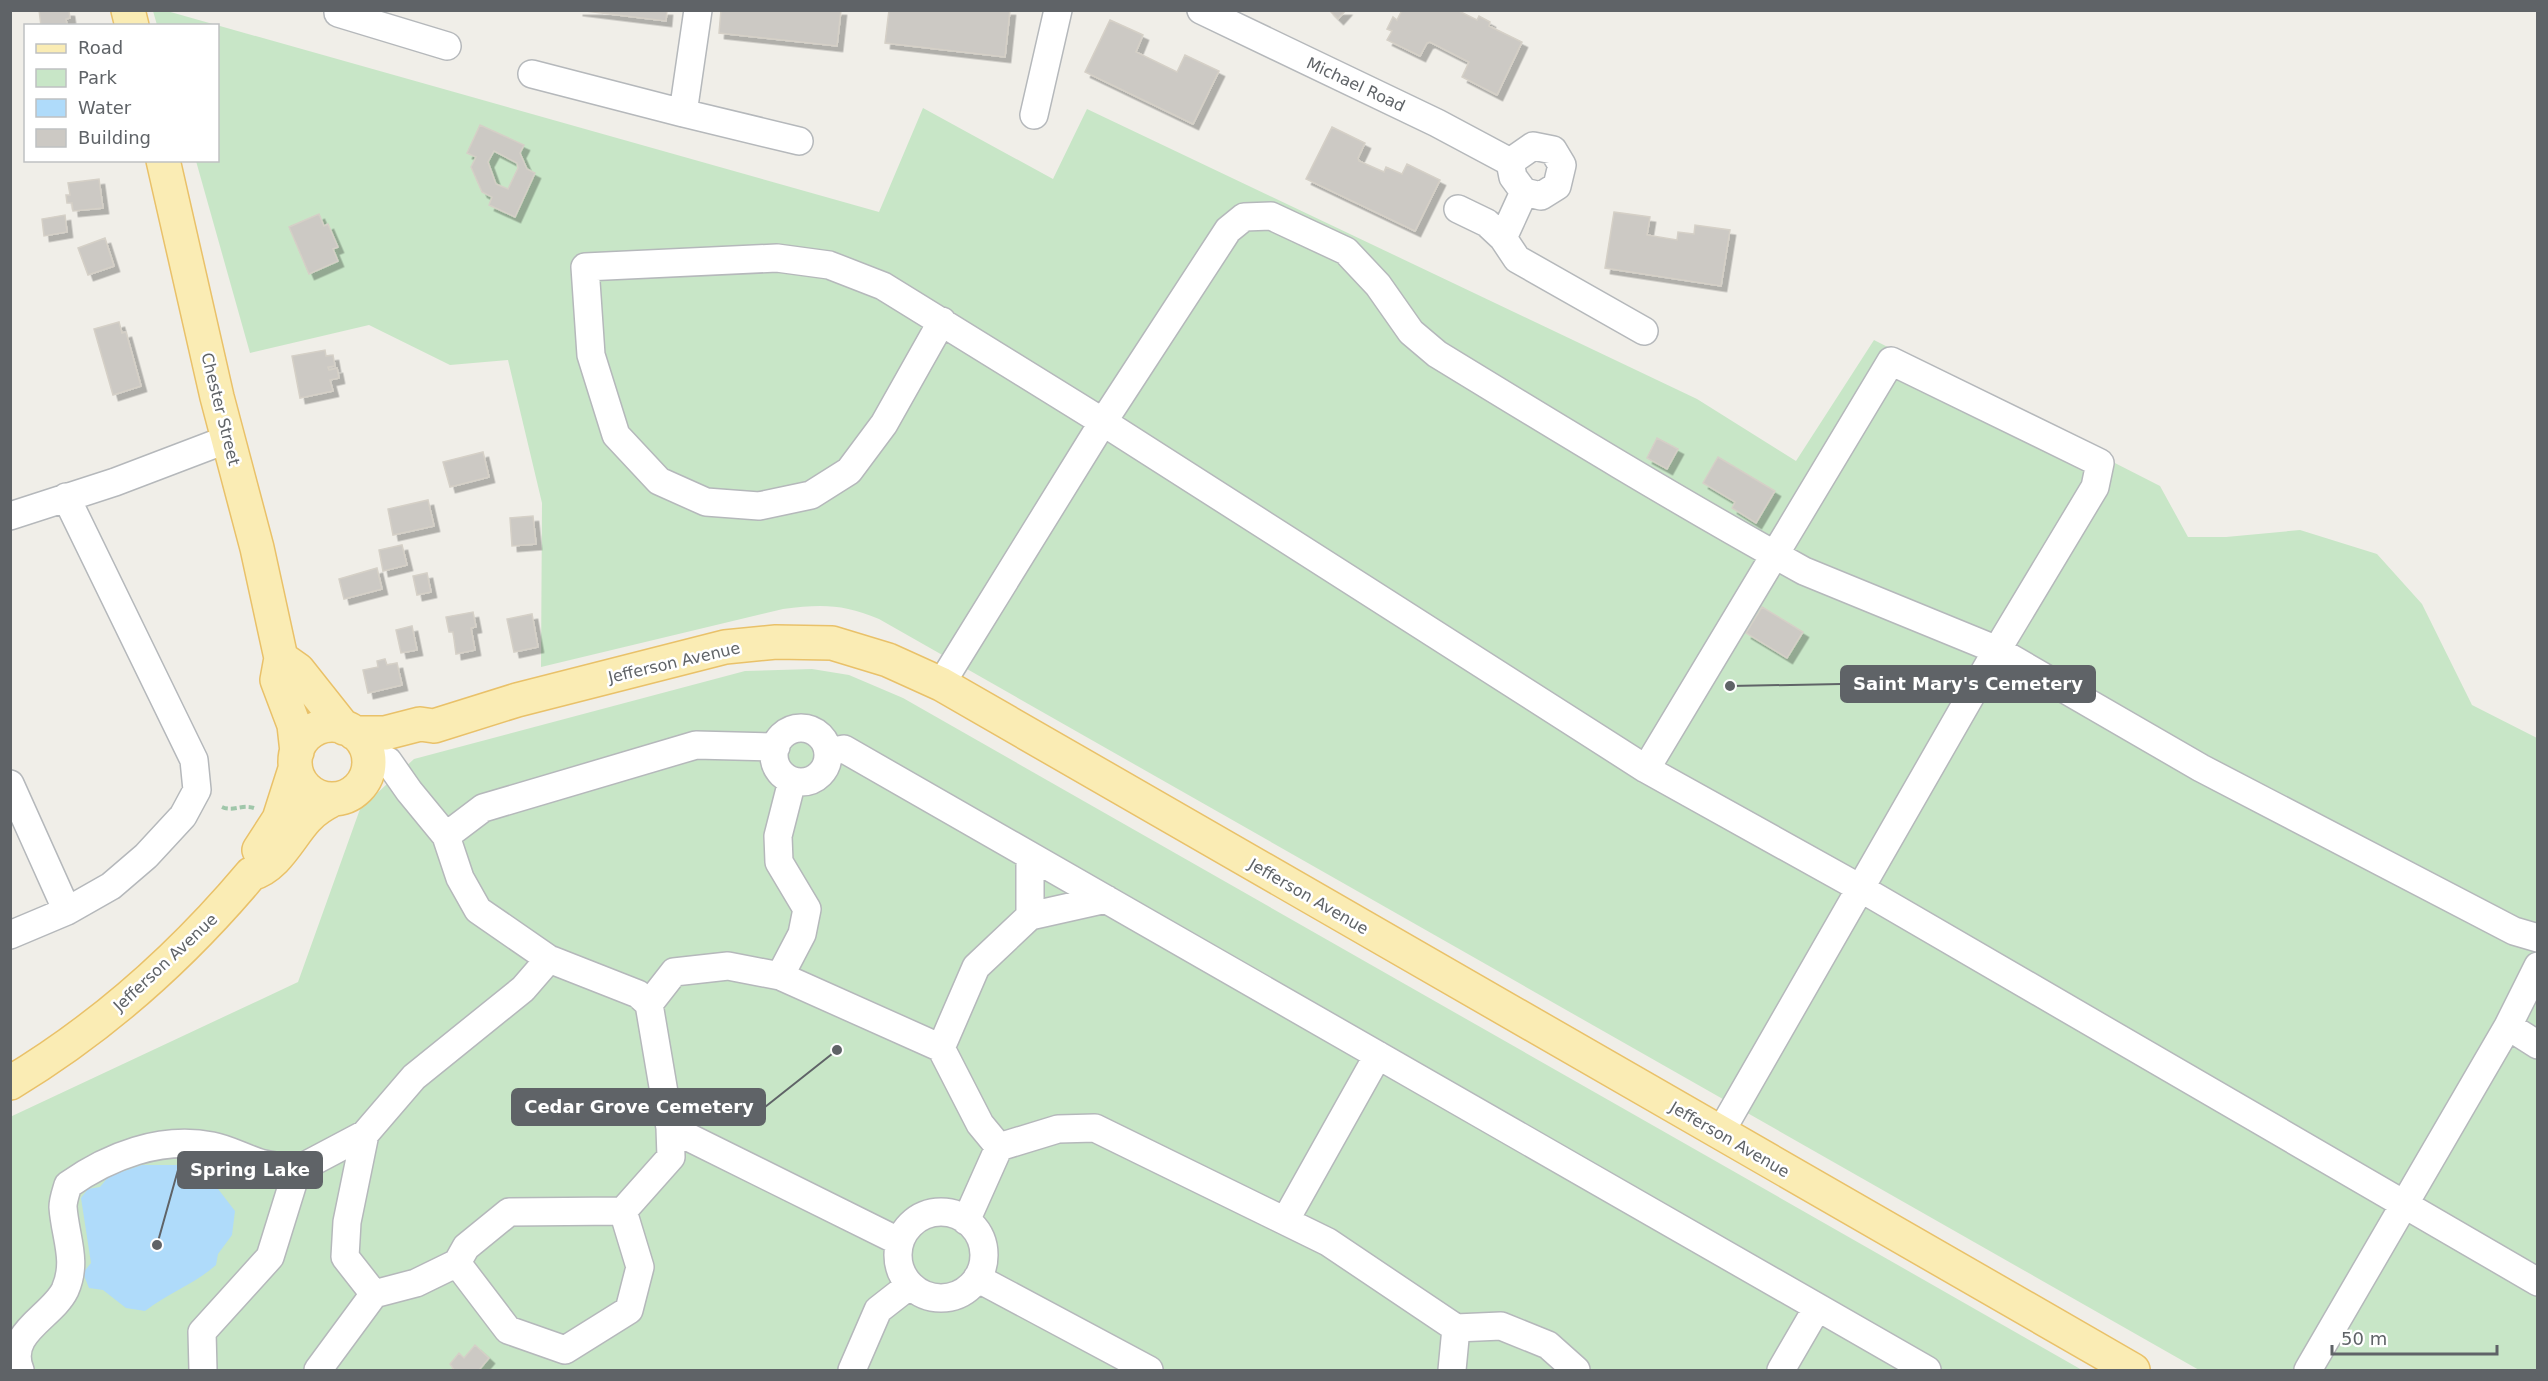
<svg xmlns="http://www.w3.org/2000/svg" width="2548" height="1381" viewBox="0 0 2548 1381" font-family="'DejaVu Sans',sans-serif">
	<style>
		.green { fill: #c8e6c7 }
		.water { fill: #afdbfa }
		.building { fill: #ccc9c4; stroke: #d5d0c7; stroke-width: 1.5; fill-rule: evenodd; filter: url(#shadow) }
		.lines { fill: none; stroke-linecap: round; stroke-linejoin: round }
		.minor-casing { stroke: #b5b8bb; stroke-width: 30 }
		.major-casing { stroke: #e9c169; stroke-width: 36 }
		.path { stroke: #a0c7aa; stroke-width: 4; stroke-dasharray: 6 3; stroke-linecap: butt }
		.minor { stroke: #fff; stroke-width: 27 }
		.major { stroke: #faecb4; stroke-width: 33 }
		.labels { text-anchor: middle; stroke-width: 5; stroke-linejoin: round; paint-order: stroke }
		.street-label { font-size: 16px; fill: #5f6367; stroke: #fff }
		.leader { fill: none; stroke: #5f6367; stroke-width: 2 }
		.callout-dot { fill: #5f6367; stroke: #fff; stroke-width: 2 }
		.callout { fill: #5f6367; stroke: #5f6367; stroke-width: 2 }
		.callout-label { font-size: 18px; text-anchor: middle; font-weight: bold; fill: #fff }
	</style>
	<defs>
		<filter id="shadow"><feDropShadow dx="5.5" dy="5.5" stdDeviation="0" flood-color="#0004"/></filter>
	</defs>
	<rect width="100%" height="100%" fill="#f0eee8"/>
	<path class="green" d="M 153,11 L 167,11 L 879,212 L 923,108 L 1053,179 L 1087,109 L 1697,399 L 1796,461 L 1874,340 L 2160,486 L 2188,537 L 2226,537 L 2300,530 L 2377,554 L 2422,604 L 2472,705 L 2537,738 L 2537,1370 L 2199,1370 L 879,619 C 843,604 822,604 783,609 L 541,667 L 542,503 L 508,360 L 450,365 L 369,325 L 250,353 L 196,161 L 218,160 L 218,26 L 157,25 Z
		M 812,669 L 849,675 L 903,698 L 2082,1370 L 11,1370 L 10,1117 L 298,982 L 360,809 L 414,759 L 745,671 Z"/>
	<path class="water" d="M 142,1165 L 183,1165 L 205,1172 L 235,1211 L 232,1235 L 218,1254 L 216,1265 C 195,1284 168,1293 145,1311 L 126,1308 L 103,1290 L 89,1288 L 83,1273 L 91,1263 L 81,1198 L 88,1189 L 100,1187 L 109,1176 Z"/>
	<path class="building" d="M 39,10 L 69,11 L 70,18 L 66,19 L 67,26 L 41,26 Z
		M 577,10 L 667,10 L 666,21 Z
		M 721,10 L 841,10 L 837,46 L 719,33 Z
		M 889,10 L 1010,10 L 1005,57 L 885,43 Z
		M 1329,10 L 1346,10 L 1338,19 Z
		M 1402,10 L 1457,10 L 1477,20 L 1479,16 L 1490,22 L 1489,26 L 1522,42 L 1497,95 L 1462,77 L 1469,62 L 1430,42 L 1427,43 L 1420,56 L 1387,40 L 1392,31 L 1387,29 L 1393,17 L 1397,20 Z
		M 1110,20 L 1143,35 L 1136,52 L 1177,72 L 1185,55 L 1219,71 L 1193,124 L 1085,72 Z
		M 480,125 L 524,145 L 520,153 L 527,169 L 535,173 L 515,217 L 489,205 L 492,197 L 482,192 L 471,167 L 476,157 L 467,153 ZM 494,151 L 517,163 L 518,168 L 508,189 L 496,184 L 488,162 Z
		M 1332,127 L 1365,143 L 1358,158 L 1359,161 L 1384,172 L 1386,167 L 1402,174 L 1407,164 L 1440,180 L 1415,231 L 1306,179 Z
		M 99,179 L 103,208 L 73,211 L 72,203 L 67,203 L 66,195 L 70,195 L 68,183 Z
		M 1614,212 L 1650,217 L 1647,235 L 1677,240 L 1678,232 L 1694,234 L 1695,225 L 1730,230 L 1721,286 L 1605,268 Z
		M 319,214 L 324,226 L 328,224 L 338,247 L 333,249 L 338,261 L 309,274 L 289,227 Z
		M 65,215 L 67,232 L 44,236 L 42,219 Z
		M 105,238 L 114,266 L 88,275 L 78,248 Z
		M 119,322 L 122,333 L 126,332 L 141,386 L 113,395 L 94,329 Z
		M 325,350 L 326,356 L 333,355 L 335,366 L 328,367 L 329,370 L 337,368 L 339,378 L 330,380 L 333,391 L 300,398 L 292,356 Z
		M 1657,438 L 1678,449 L 1667,469 L 1647,458 Z
		M 483,452 L 489,477 L 450,487 L 443,462 Z
		M 1718,457 L 1775,491 L 1756,523 L 1732,508 L 1735,502 L 1703,483 Z
		M 428,500 L 434,526 L 393,535 L 388,509 Z
		M 533,516 L 536,544 L 512,546 L 510,518 Z
		M 402,545 L 407,565 L 383,571 L 379,550 Z
		M 377,568 L 382,589 L 344,599 L 339,579 Z
		M 427,573 L 431,592 L 417,595 L 413,576 Z
		M 1762,607 L 1803,632 L 1787,658 L 1746,633 Z
		M 473,612 L 476,627 L 471,628 L 475,650 L 456,654 L 453,632 L 449,632 L 446,617 Z
		M 532,614 L 538,647 L 514,652 L 507,619 Z
		M 412,626 L 417,650 L 401,653 L 396,630 Z
		M 385,659 L 387,665 L 397,663 L 402,685 L 368,693 L 363,670 L 378,667 L 377,661 Z
		M 475,1345 L 489,1358 L 479,1370 L 454,1370 L 450,1364 L 459,1353 L 464,1358 Z"/>
	<g class="lines">
		<defs>
			<path id="minor" d="M 338,10 L 338,13 L 447,46
				M 698,10 L 683,113 L 799,141
				M 1201,10 L 1437,123 L 1510,162 L 1513,177 L 1524,192 L 1541,196 L 1557,186 L 1562,165 L 1553,150 L 1533,146 L 1510,162
				M 532,74 L 683,113
				M 1034,115 L 1058,10
				M 1524,192 L 1503,238 L 1517,259 L 1644,331
				M 1458,209 L 1487,223 L 1503,238
				M 942,321 L 884,424 L 849,471 L 811,495 L 759,506 L 706,502 L 659,481 L 616,435 L 591,355 L 585,267 L 777,258 L 829,265 L 883,286 L 1103,422 L 1228,230 L 1244,217 L 1271,216 L 1346,251 L 1378,285 L 1411,332 L 1437,354 C 1558,428 1679,502 1804,571 L 1997,650 L 2201,768 L 2514,931 L 2538,938
				M 10,516 L 115,482 L 228,439
				M 941,684 L 1103,422 L 1646,769 L 1860,888 L 2538,1282
				M774 755a27 27 0 1 1 54 0a27 27 0 1 1-54 0Z
				M 828,752 L 844,749 L 1927,1370
				M 388,761 L 409,791 L 446,836 L 460,878 L 478,910 L 549,959
				M 1646,769 L 1891,361 L 2100,463 L 2095,487 L 1997,650 L 1720,1133
				M 10,784 L 67,911
				M 446,836 L 483,808 L 696,745 L 776,747
				M 1030,916 L 1030,856
				M 10,935 L 67,911 L 111,886 L 146,856 L 183,816 L 197,790 L 194,760 L 66,497
				M 780,976 L 941,1048 L 980,1124 L 999,1147
				M 649,1004 L 674,972 L 728,966 L 780,976 L 802,934 L 807,909 L 779,862 L 778,836 L 792,781
				M 2508,1026 L 2538,1045
				M 941,1048 L 976,967 L 1030,916 L 1106,899
				M 365,1134 L 347,1222 L 345,1257 L 374,1294 L 416,1283 L 457,1263
				M 623,1211 L 509,1212 L 466,1247 L 457,1263 L 508,1330 L 565,1350 L 629,1310 L 640,1267 L 623,1211 L 671,1157 L 670,1128
				M898 1255a43 43 0 1 1 86 0a43 43 0 1 1-86 0Z
				M 966,1221 L 999,1147 L 1058,1129 L 1095,1128 L 1328,1242 L 1456,1328 L 1501,1326 L 1548,1345 L 1576,1370
				M 1285,1221 L 1378,1055
				M 977,1278 L 1149,1370
				M 20,1370 C 5,1333 52,1317 65,1290 C 78,1261 65,1237 63,1207 C 63,1200 66,1192 68,1185 C 109,1156 161,1136 212,1146 C 228,1149 244,1158 260,1163 C 272,1166 285,1167 297,1170
				M 203,1370 L 202,1332 L 270,1257 L 297,1170 L 365,1134 L 414,1077 L 523,989 L 549,959 L 638,994 L 649,1004 L 670,1128 L 900,1242
				M 318,1370 L 374,1294
				M 852,1370 L 878,1310 L 910,1285
				M 1452,1370 L 1456,1328
				M 1781,1370 L 1817,1308
				M 2308,1370 L 2508,1026 L 2538,966"/>
			<path id="major" d="M 128,10 L 132,26
				M 163,160 L 217,397 L 257,548 L 281,658 L 277,680 L 294,725 L 297,752
				M 281,658 L 298,670 L 344,728
				M295 762a37 37 0 1 1 74 0a37 37 0 1 1-74 0Z
				M 354,733 L 385,733 L 420,724 L 434,726 L 517,700 L 725,647 L 776,642 L 832,643 L 888,660 L 941,684 L 2133,1370
				M 259,850 L 279,819 L 295,769
				M 10,1083 C 103,1027 182,956 251,874 C 277,867 290,836 307,818 C 315,809 324,804 334,799"/>
		</defs>
		<use href="#minor" class="minor-casing"/>
		<use href="#major" class="major-casing"/>
		<path class="path" d="M 222,807 C 233,812 242,804 254,808"/>
		<use href="#minor" class="minor"/>
		<use href="#major" class="major"/>
	</g>
	<g class="labels">
		<g class="street-label">
			<text transform="translate(1356 84) rotate(25)" y="6">Michael Road</text>
			<text transform="translate(221 409) rotate(76)" y="6">Chester Street</text>
			<text transform="translate(674 662) rotate(-13)" y="6">Jefferson Avenue</text>
			<text transform="translate(1309 896) rotate(30)" y="6">Jefferson Avenue</text>
			<text transform="translate(165 962) rotate(-43)" y="6">Jefferson Avenue</text>
			<text transform="translate(1730 1139) rotate(30)" y="6">Jefferson Avenue</text>
		</g>
	</g>
	<path class="leader" d="M1730 686L1841 684M837 1050L765 1107M157 1245L178 1170"/>
	<g class="callout-dot">
		<circle cx="1730" cy="686" r="6"/>
		<circle cx="837" cy="1050" r="6"/>
		<circle cx="157" cy="1245" r="6"/>
	</g>
	<g class="callout">
		<rect x="1841" y="666" width="254" height="36" rx="6"/>
		<rect x="512" y="1089" width="253" height="36" rx="6"/>
		<rect x="178" y="1152" width="144" height="36" rx="6"/>
	</g>
	<g class="callout-label">
		<text x="1968" y="690">Saint Mary's Cemetery</text>
		<text x="639" y="1113">Cedar Grove Cemetery</text>
		<text x="250" y="1176">Spring Lake</text>
	</g>
	<rect width="2548" height="1381" fill="none" stroke="#5f6367" stroke-width="24"/>
	<rect x="24" y="24" width="195" height="138" fill="#ffffff" stroke="#bfc1c2" stroke-width="1.5"/>
	<rect x="36" y="44" width="30" height="9" fill="#faecb4" stroke="#bfc1c2" stroke-width="1.5"/>
	<text x="78" y="54" font-size="18" fill="#5f6367">Road</text>
	<rect x="36" y="69" width="30" height="18" fill="#c8e6c7" stroke="#bfc1c2" stroke-width="1.5"/>
	<text x="78" y="84" font-size="18" fill="#5f6367">Park</text>
	<rect x="36" y="99" width="30" height="18" fill="#afdbfa" stroke="#bfc1c2" stroke-width="1.5"/>
	<text x="78" y="114" font-size="18" fill="#5f6367">Water</text>
	<rect x="36" y="129" width="30" height="18" fill="#ccc9c4" stroke="#bfc1c2" stroke-width="1.5"/>
	<text x="78" y="144" font-size="18" fill="#5f6367">Building</text>
	<path d="M2332 1345v9h165v-9" fill="none" stroke="#5f6367" stroke-width="3"/>
	<text x="2341" y="1345" font-size="18" fill="#5f6367" stroke="#ffffff" stroke-width="4.5" paint-order="stroke">50 m</text>
</svg>
